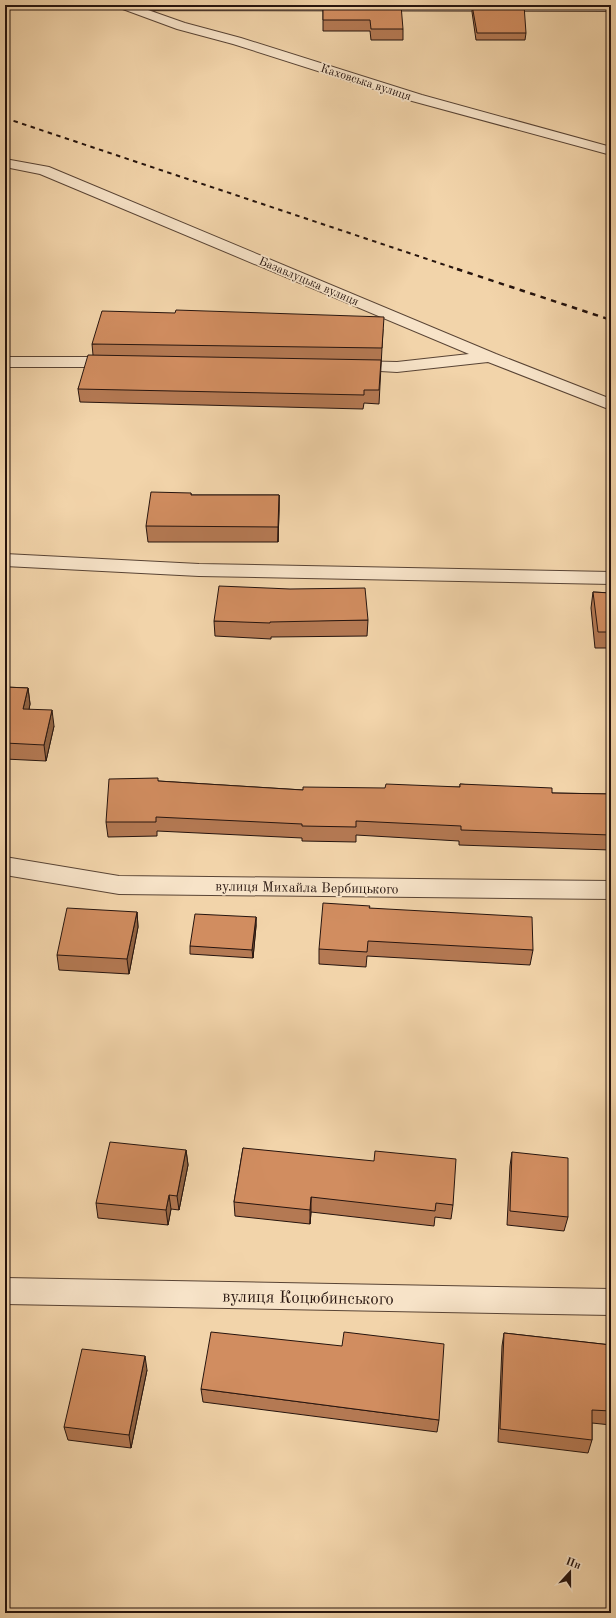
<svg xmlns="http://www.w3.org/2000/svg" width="616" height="1618" viewBox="0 0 616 1618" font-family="'Old Standard TT',serif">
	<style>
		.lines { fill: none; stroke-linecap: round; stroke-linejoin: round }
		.street-casing { stroke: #594435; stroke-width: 2 }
		.street { fill: #f7e3c8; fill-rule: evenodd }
		.rail-far1 { stroke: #26140e; stroke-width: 2; stroke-dasharray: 4.5 4.5; stroke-linecap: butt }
		.rail { stroke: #26140e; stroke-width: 2.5; stroke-dasharray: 5.5 5.5; stroke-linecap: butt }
		.wall { fill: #b47953; stroke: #26140e }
		.shaded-wall { fill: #926343; stroke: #26140e }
		.building { fill: #d18d60; stroke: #26140e }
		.labels { text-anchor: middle; stroke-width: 3.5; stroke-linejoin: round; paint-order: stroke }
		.far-street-label { font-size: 12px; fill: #26140e; stroke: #f7e3c8 }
		.street-label { font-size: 14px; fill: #26140e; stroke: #f7e3c8 }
		.near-street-label { font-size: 17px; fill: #26140e; stroke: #f7e3c8 }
	</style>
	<rect width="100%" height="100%" fill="#f2d4aa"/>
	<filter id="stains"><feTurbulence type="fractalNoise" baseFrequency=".005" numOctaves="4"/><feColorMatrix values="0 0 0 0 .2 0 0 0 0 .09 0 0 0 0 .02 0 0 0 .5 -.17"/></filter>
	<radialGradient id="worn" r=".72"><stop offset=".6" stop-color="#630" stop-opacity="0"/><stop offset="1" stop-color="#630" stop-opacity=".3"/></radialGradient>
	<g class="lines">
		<defs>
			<path id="street" d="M 118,5 L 611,5 L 611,11 L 148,10 L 185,23 L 241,38 L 422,95 L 611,147 L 611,155 L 412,101 L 233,44 L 177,29 L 120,8 Z
				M 5,159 L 49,167 L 496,354 L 611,399 L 611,410 L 488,362 L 397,372 L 346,369 L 344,366 L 346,363 L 352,361 L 397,362 L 469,354 L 40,174 L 5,167 Z
				M 5,357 L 116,357 L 122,359 L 124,362 L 122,365 L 116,367 L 5,367 Z
				M 5,554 L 199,564 L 611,572 L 611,584 L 199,576 L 5,566 Z
				M 5,857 L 119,876 L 611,881 L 611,899 L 119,894 L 5,875 Z
				M 5,1278 L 611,1289 L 611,1315 L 5,1304 Z"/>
		</defs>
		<use href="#street" class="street-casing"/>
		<use href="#street" class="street"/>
		<path class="rail-far1" d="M 5,118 L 460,270"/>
		<path class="rail" d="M 457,269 L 611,320"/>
	</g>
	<path class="wall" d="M 323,5 L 403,29 L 403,40 L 371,40 L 370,31 L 323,31 Z
		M 472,5 L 526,33 L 525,40 L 476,40 L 472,12 Z
		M 383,329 L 379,404 L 364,403 L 363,409 L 80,402 L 78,389 L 93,355 L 92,344 Z
		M 191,493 L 191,495 L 279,495 L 279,511 L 278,542 L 148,542 L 146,526 Z
		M 593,592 L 611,593 L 611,648 L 595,648 L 591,608 Z
		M 368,620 L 367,636 L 271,637 L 271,639 L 215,636 L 214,621 Z
		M 5,687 L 28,688 L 30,704 L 29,709 L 54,726 L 46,761 L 5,759 Z
		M 158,781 L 303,790 L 460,787 L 460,784 L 552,793 L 611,794 L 611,850 L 547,848 L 459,845 L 459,841 L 356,835 L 356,842 L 302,841 L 302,838 L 157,831 L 157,836 L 108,837 L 106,822 Z
		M 369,908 L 533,950 L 530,965 L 367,956 L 366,967 L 319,964 L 319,949 Z
		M 137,912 L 138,927 L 129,974 L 59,970 L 57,955 Z
		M 256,917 L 256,926 L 253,958 L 190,954 L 190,946 Z
		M 243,1148 L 453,1205 L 451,1219 L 435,1217 L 434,1226 L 311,1212 L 310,1224 L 235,1216 L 234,1202 Z
		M 186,1150 L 188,1165 L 179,1210 L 171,1209 L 168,1225 L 98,1218 L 96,1203 Z
		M 512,1152 L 568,1217 L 564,1231 L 507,1225 L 510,1166 Z
		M 504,1333 L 611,1345 L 611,1425 L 592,1423 L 592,1440 L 588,1453 L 498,1442 L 502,1346 Z
		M 147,1370 L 131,1448 L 68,1440 L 64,1427 Z
		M 201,1389 L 439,1420 L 437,1432 L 203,1402 Z"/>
	<path class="shaded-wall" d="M 279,495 L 279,511 L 278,542 L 278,527 Z
		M 28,688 L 30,704 L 26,725 L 23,709 Z
		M 52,710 L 54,726 L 46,761 L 44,745 Z
		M 137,912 L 138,927 L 129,974 L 127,959 Z
		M 256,917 L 256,926 L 253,958 L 252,950 Z
		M 186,1150 L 188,1165 L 179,1210 L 177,1196 Z
		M 169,1195 L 171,1209 L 168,1225 L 166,1210 Z
		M 311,1197 L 311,1212 L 310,1224 L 310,1210 Z
		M 145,1356 L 147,1370 L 131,1448 L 129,1435 Z"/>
	<path class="building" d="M 323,5 L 401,5 L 403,29 L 371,29 L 370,20 L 323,20 Z
		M 472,5 L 524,5 L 526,33 L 477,33 Z
		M 176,310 L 384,317 L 382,348 L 92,344 L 102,311 L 175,313 Z
		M 88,355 L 381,360 L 379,390 L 364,390 L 364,395 L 78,389 Z
		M 151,492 L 191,493 L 191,495 L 279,495 L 278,527 L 146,526 Z
		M 219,586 L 290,589 L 365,588 L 368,620 L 270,622 L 270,623 L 214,621 Z
		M 593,592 L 611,593 L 611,632 L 598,632 Z
		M 5,687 L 28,688 L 23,709 L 52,710 L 44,745 L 5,743 Z
		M 158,778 L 158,781 L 303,790 L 303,787 L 385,788 L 386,784 L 460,787 L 460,784 L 552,788 L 552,793 L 611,794 L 611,835 L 461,830 L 461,826 L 356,821 L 356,827 L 302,826 L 302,824 L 156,817 L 156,822 L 106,822 L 109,779 Z
		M 323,903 L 370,906 L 369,908 L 532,917 L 533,950 L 368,941 L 367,952 L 319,949 Z
		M 67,908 L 137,912 L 127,959 L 57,955 Z
		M 195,914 L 256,917 L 252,950 L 190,946 Z
		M 110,1142 L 186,1150 L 177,1196 L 169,1195 L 166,1210 L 96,1203 Z
		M 243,1148 L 374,1161 L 375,1151 L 456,1159 L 453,1205 L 436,1203 L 435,1211 L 311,1197 L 310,1210 L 234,1202 Z
		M 512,1152 L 568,1158 L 568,1217 L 510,1211 Z
		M 211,1332 L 342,1346 L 344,1332 L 444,1344 L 439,1420 L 201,1389 Z
		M 504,1333 L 611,1345 L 611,1411 L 592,1410 L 592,1440 L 500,1429 Z
		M 82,1349 L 145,1356 L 129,1435 L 64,1427 Z"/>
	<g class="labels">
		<g class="far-street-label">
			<text transform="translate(366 82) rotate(18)" y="4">Каховська вулиця</text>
			<text transform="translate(309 281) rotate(23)" y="4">Базавлуцька вулиця</text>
		</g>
		<g class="street-label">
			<text transform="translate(307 887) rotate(1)" y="5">вулиця Михайла Вербицького</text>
		</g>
		<g class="near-street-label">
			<text transform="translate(308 1297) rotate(1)" y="6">вулиця Коцюбинського</text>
		</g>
	</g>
	<rect width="616" height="1618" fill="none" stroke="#f2d4aa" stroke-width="20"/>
	<rect x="6" y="6" width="604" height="1606" fill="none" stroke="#26140e" stroke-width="2"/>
	<rect x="10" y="10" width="596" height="1598" fill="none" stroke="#26140e"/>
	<g transform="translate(570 1572) rotate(21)" stroke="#f7e3c8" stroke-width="3" paint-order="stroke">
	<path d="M0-3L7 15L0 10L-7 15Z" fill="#26140e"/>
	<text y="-6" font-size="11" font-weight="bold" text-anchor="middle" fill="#26140e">Пн</text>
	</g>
	<rect width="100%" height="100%" filter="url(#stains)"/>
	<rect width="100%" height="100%" fill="url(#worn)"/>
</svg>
